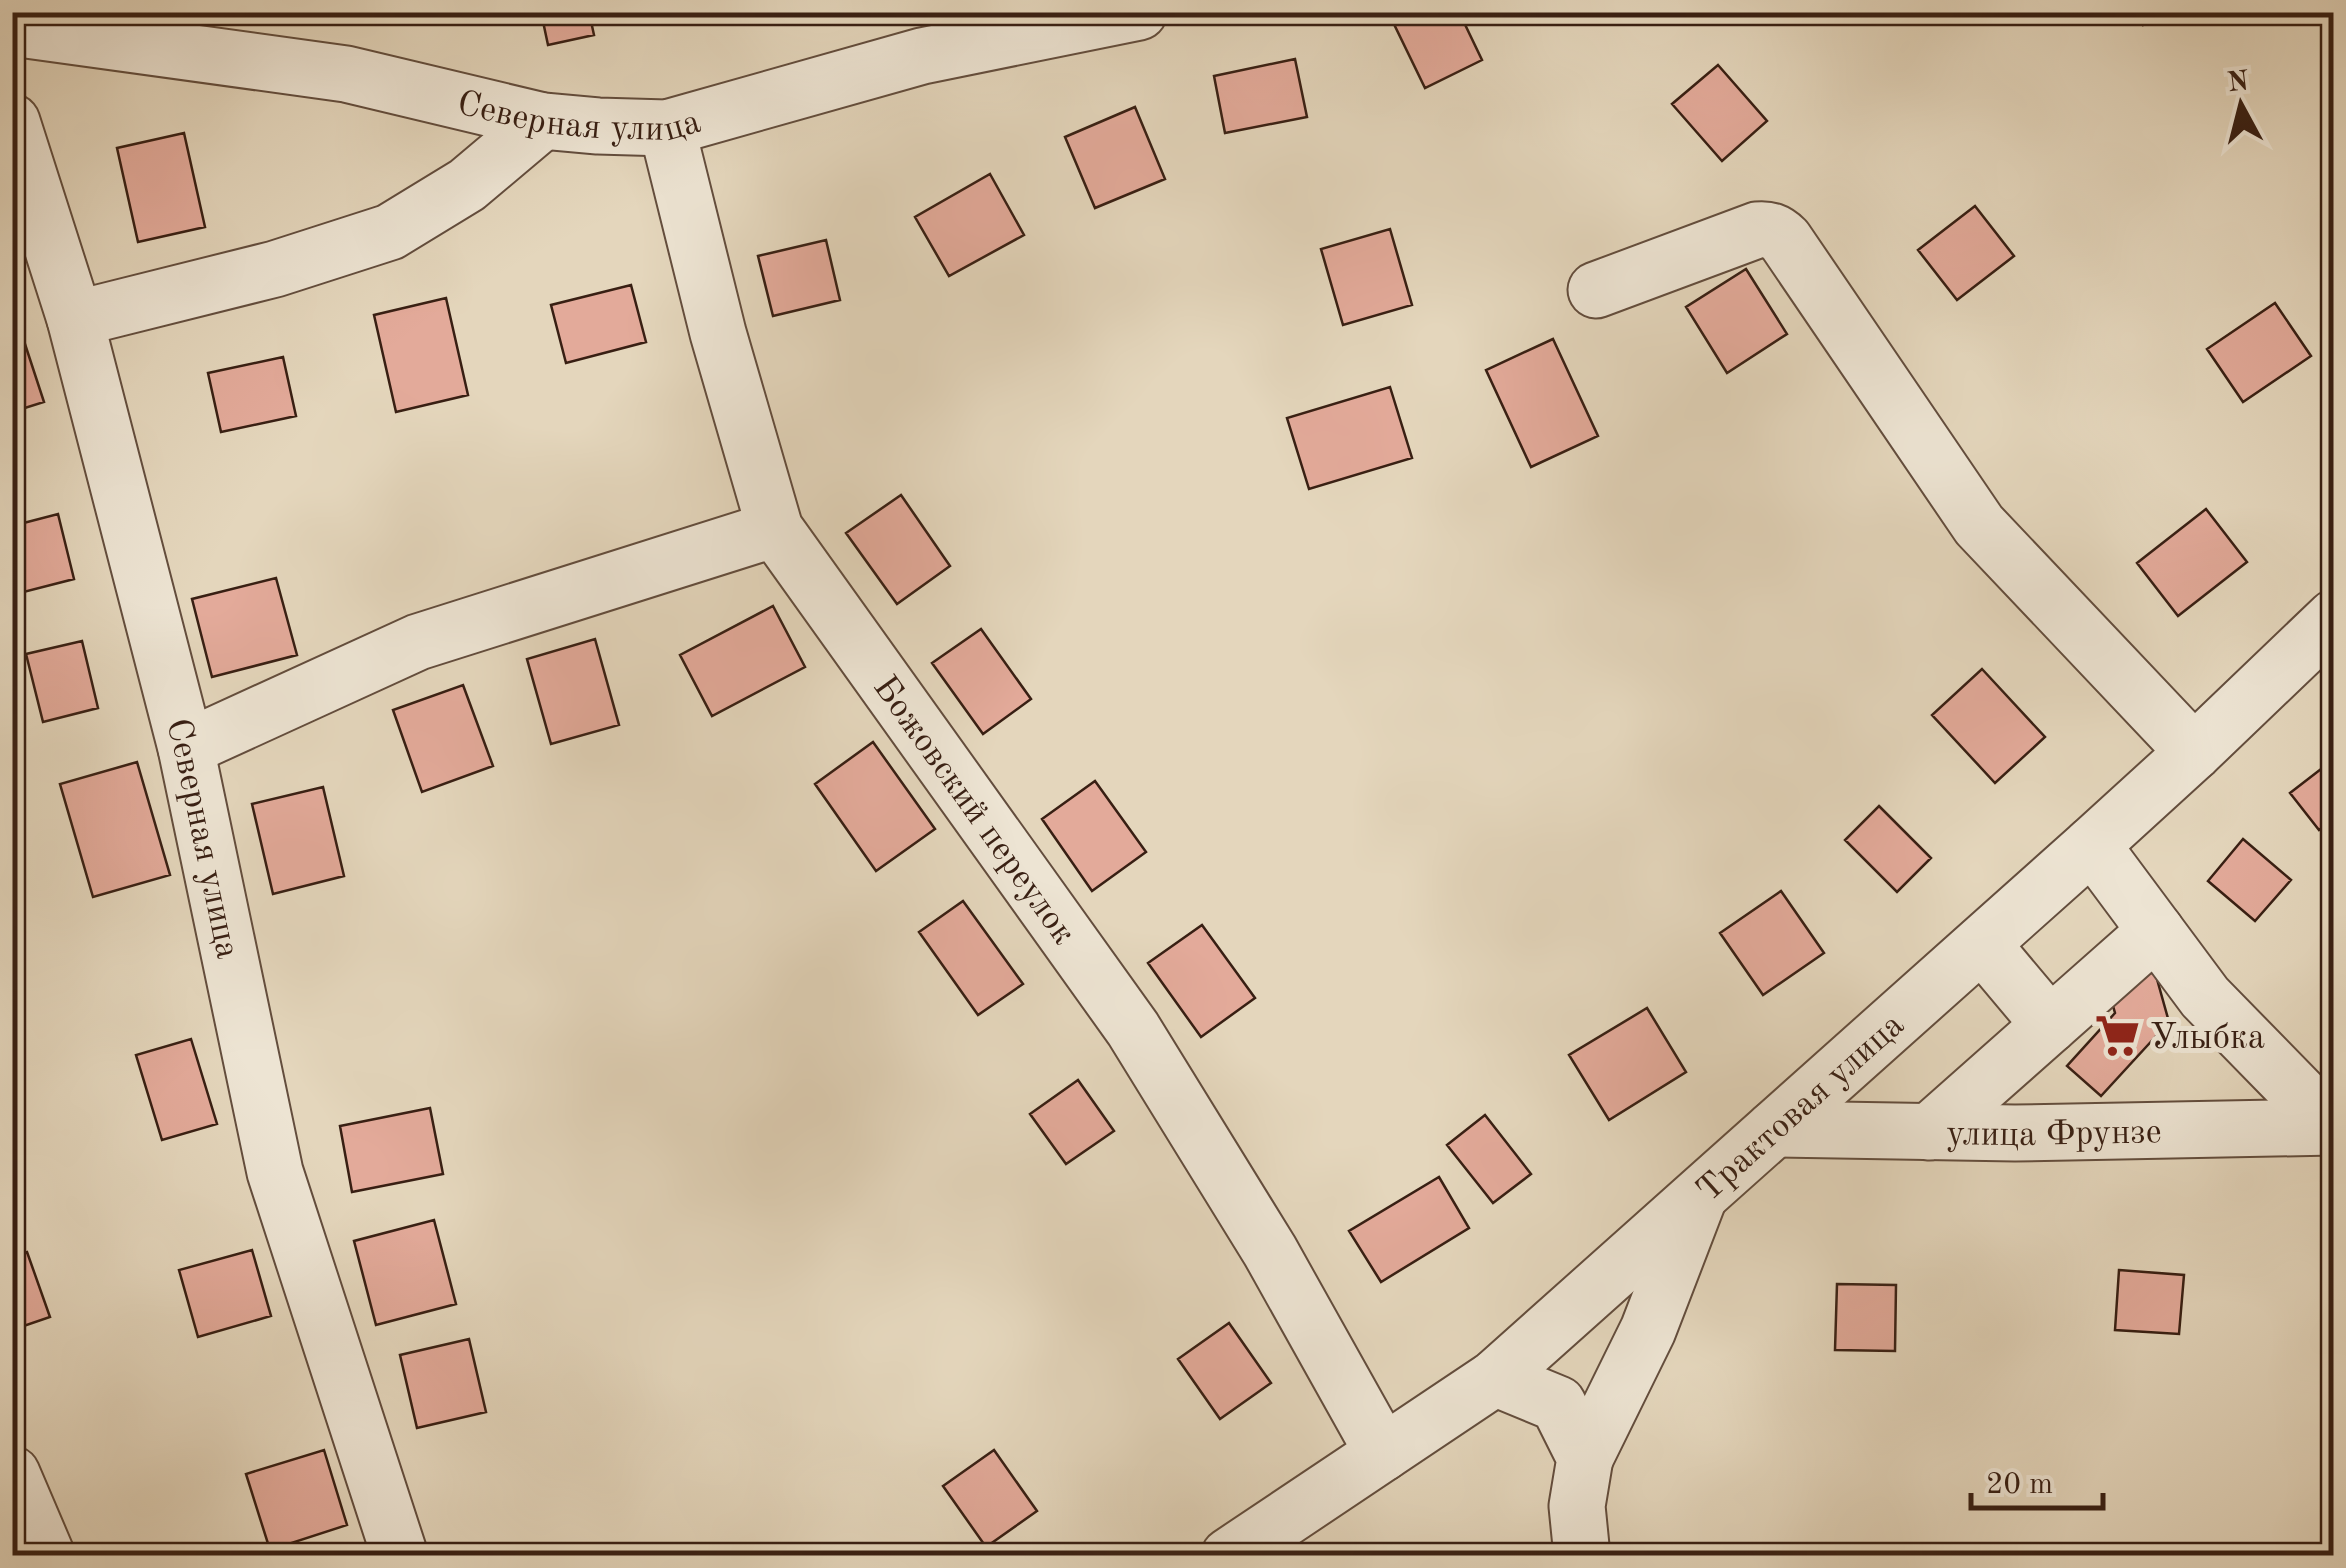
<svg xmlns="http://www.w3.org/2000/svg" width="2346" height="1568" viewBox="0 0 2346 1568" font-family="'Old Standard TT',serif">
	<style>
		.building { fill: #e3aa9a; stroke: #381f13; stroke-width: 2.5 }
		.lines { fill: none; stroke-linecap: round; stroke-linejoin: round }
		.minor-casing { stroke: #634d3d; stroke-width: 59 }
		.minor { stroke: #ede4d3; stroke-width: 55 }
		.labels { text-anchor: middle; stroke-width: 10; stroke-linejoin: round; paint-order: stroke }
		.street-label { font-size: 35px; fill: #381f13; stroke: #ede4d3 }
		.poi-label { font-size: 35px; fill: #381f13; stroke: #ede4d3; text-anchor: start }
	</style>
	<rect width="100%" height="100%" fill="#e4d6bc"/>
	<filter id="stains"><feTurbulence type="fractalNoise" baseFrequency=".002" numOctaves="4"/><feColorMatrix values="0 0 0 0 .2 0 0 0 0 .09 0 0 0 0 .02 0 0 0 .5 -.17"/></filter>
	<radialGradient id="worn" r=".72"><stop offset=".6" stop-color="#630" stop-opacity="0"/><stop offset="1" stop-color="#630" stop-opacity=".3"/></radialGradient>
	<path class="building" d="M 541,12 L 589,12 L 594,35 L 548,45 Z
		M 1408,12 L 1459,12 L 1482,60 L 1425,88 L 1392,20 Z
		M 2134,12 L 2162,12 L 2143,25 Z
		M 1295,59 L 1307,117 L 1225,133 L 1214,76 Z
		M 1718,65 L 1767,121 L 1722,161 L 1672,104 Z
		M 1135,107 L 1165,179 L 1095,208 L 1065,137 Z
		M 184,133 L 205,227 L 138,242 L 117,148 Z
		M 990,174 L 1024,235 L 949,276 L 915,217 Z
		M 1975,206 L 2014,256 L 1957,300 L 1918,250 Z
		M 1390,229 L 1412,305 L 1343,325 L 1321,249 Z
		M 826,240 L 840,300 L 773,316 L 758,256 Z
		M 1746,269 L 1787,334 L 1727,373 L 1686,307 Z
		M 631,285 L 646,342 L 566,363 L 551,305 Z
		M 446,298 L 468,395 L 396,412 L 374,315 Z
		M 2275,303 L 2311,356 L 2243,402 L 2207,349 Z
		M 1553,339 L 1598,436 L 1531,467 L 1486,370 Z
		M 24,341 L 44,402 L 12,412 L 12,344 Z
		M 283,357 L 296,416 L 221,432 L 208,373 Z
		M 1390,387 L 1412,458 L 1309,489 L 1287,418 Z
		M 901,495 L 950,566 L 897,604 L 846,533 Z
		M 2206,509 L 2247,562 L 2178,616 L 2137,563 Z
		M 58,514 L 74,579 L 12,595 L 12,526 Z
		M 276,578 L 297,655 L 212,677 L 192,599 Z
		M 773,606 L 805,667 L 712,716 L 680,655 Z
		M 981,629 L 1031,699 L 983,734 L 932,663 Z
		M 595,639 L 619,725 L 551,744 L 527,659 Z
		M 82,641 L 98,708 L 43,722 L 26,654 Z
		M 1982,669 L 2045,737 L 1995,783 L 1932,715 Z
		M 463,685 L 493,766 L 422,792 L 393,710 Z
		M 873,742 L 935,829 L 876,871 L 815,784 Z
		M 2334,759 L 2334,819 L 2319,830 L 2290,793 Z
		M 137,762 L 170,875 L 93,897 L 60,784 Z
		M 1095,781 L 1146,852 L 1092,891 L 1042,819 Z
		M 323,787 L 344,876 L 273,894 L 252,804 Z
		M 1879,806 L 1931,858 L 1897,892 L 1845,840 Z
		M 2243,839 L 2291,880 L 2255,921 L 2208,881 Z
		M 1781,891 L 1824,953 L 1763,995 L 1720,933 Z
		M 963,901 L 1023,984 L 978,1015 L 919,932 Z
		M 1202,925 L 1255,998 L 1201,1037 L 1148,963 Z
		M 2155,972 L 2169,1022 L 2101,1096 L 2067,1066 L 2115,1013 L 2107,985 Z
		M 1647,1008 L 1686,1072 L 1609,1120 L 1569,1055 Z
		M 191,1039 L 217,1124 L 162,1140 L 136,1055 Z
		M 1078,1080 L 1114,1131 L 1066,1164 L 1030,1114 Z
		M 430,1108 L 443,1174 L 352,1192 L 340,1126 Z
		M 1485,1115 L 1531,1174 L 1493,1203 L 1447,1145 Z
		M 1439,1177 L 1469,1228 L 1381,1282 L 1349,1231 Z
		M 434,1220 L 456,1304 L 376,1325 L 354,1241 Z
		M 252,1250 L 271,1316 L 198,1337 L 179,1270 Z
		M 27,1252 L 50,1317 L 12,1330 L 12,1257 Z
		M 2119,1270 L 2184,1275 L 2179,1334 L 2115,1330 Z
		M 1837,1284 L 1896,1285 L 1895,1351 L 1835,1350 Z
		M 1229,1323 L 1271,1383 L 1220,1419 L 1178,1359 Z
		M 469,1339 L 486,1412 L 417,1428 L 400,1355 Z
		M 324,1450 L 347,1525 L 270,1550 L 246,1474 Z
		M 994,1450 L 1037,1511 L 986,1547 L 943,1486 Z"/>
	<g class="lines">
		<defs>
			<g id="minor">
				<path id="s1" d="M 12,28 L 346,74 L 543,121 L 598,126 L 667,128 L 922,56 L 1139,12"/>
				<path id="s2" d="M 12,122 L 75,319 L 186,748 L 275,1172 L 400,1556"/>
				<path id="s3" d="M 667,128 L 718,333 L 775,529 L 1133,1029 L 1270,1251 L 1383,1453"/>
				<path d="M 1596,290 L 1757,230 C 1769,229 1776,231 1785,240 L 1979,525 L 2194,752"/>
				<path d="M 75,319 L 275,269 L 390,232 L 467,185 L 543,121"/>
				<path d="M 186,748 L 418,642 L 775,529"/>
				<path d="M 2092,845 L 2205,997 L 2332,1127"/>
				<path d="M 1982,944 L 2050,1025"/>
				<path id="s4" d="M 1774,1129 L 2015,1133 L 2334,1127"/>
				<path d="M 1929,1132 L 2156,931"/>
				<path d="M 1495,1378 L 1558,1404 L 1585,1458 L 1577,1506 L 1582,1556"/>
				<path d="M 1585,1458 L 1648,1330 L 1698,1200"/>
				<path d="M 12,1474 L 47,1556"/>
				<path id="s5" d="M 1229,1556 L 1495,1378 L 2092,845 L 2194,752 L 2334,618"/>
			</g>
		</defs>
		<use href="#minor" class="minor-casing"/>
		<use href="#minor" class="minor"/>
	</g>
	<defs>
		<symbol id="supermarket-bare" viewBox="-9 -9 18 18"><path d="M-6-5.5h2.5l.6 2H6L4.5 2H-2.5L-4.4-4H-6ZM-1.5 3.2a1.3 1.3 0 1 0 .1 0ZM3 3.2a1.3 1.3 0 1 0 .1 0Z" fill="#8f2418" stroke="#ede4d3" stroke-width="2.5" paint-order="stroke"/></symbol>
	</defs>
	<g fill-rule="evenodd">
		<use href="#supermarket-bare" x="2086" y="1004" width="63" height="63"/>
	</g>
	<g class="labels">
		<g class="street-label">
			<text dy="12" stroke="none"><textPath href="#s1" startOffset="575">Северная улица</textPath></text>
			<text dy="12" stroke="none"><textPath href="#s3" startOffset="760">Божовский переулок</textPath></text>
			<text dy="12" stroke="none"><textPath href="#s2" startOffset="742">Северная улица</textPath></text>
			<text dy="12" stroke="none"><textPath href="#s5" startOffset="728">Трактовая улица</textPath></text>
			<text dy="12" stroke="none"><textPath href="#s4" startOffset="280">улица Фрунзе</textPath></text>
		</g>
		<g class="poi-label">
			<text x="2150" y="1048">Улыбка</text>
		</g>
	</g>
	<rect width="2346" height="1568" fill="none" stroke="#e4d6bc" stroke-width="50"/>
	<rect x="15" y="15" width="2316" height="1538" fill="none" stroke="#381f13" stroke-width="5"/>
	<rect x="25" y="25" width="2296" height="1518" fill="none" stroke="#381f13" stroke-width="2.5"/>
	<g transform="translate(2241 105) rotate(353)" stroke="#ede4d3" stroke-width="8" paint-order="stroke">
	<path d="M0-8L18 38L0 25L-18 38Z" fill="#381f13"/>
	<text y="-15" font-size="28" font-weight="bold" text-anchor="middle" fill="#381f13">N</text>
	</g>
	<path d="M1971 1493v15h132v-15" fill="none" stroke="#381f13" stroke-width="5"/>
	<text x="1986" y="1493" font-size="30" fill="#381f13" stroke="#ede4d3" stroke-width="8" paint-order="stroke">20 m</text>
	<rect width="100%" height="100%" filter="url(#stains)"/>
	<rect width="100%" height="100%" fill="url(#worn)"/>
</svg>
